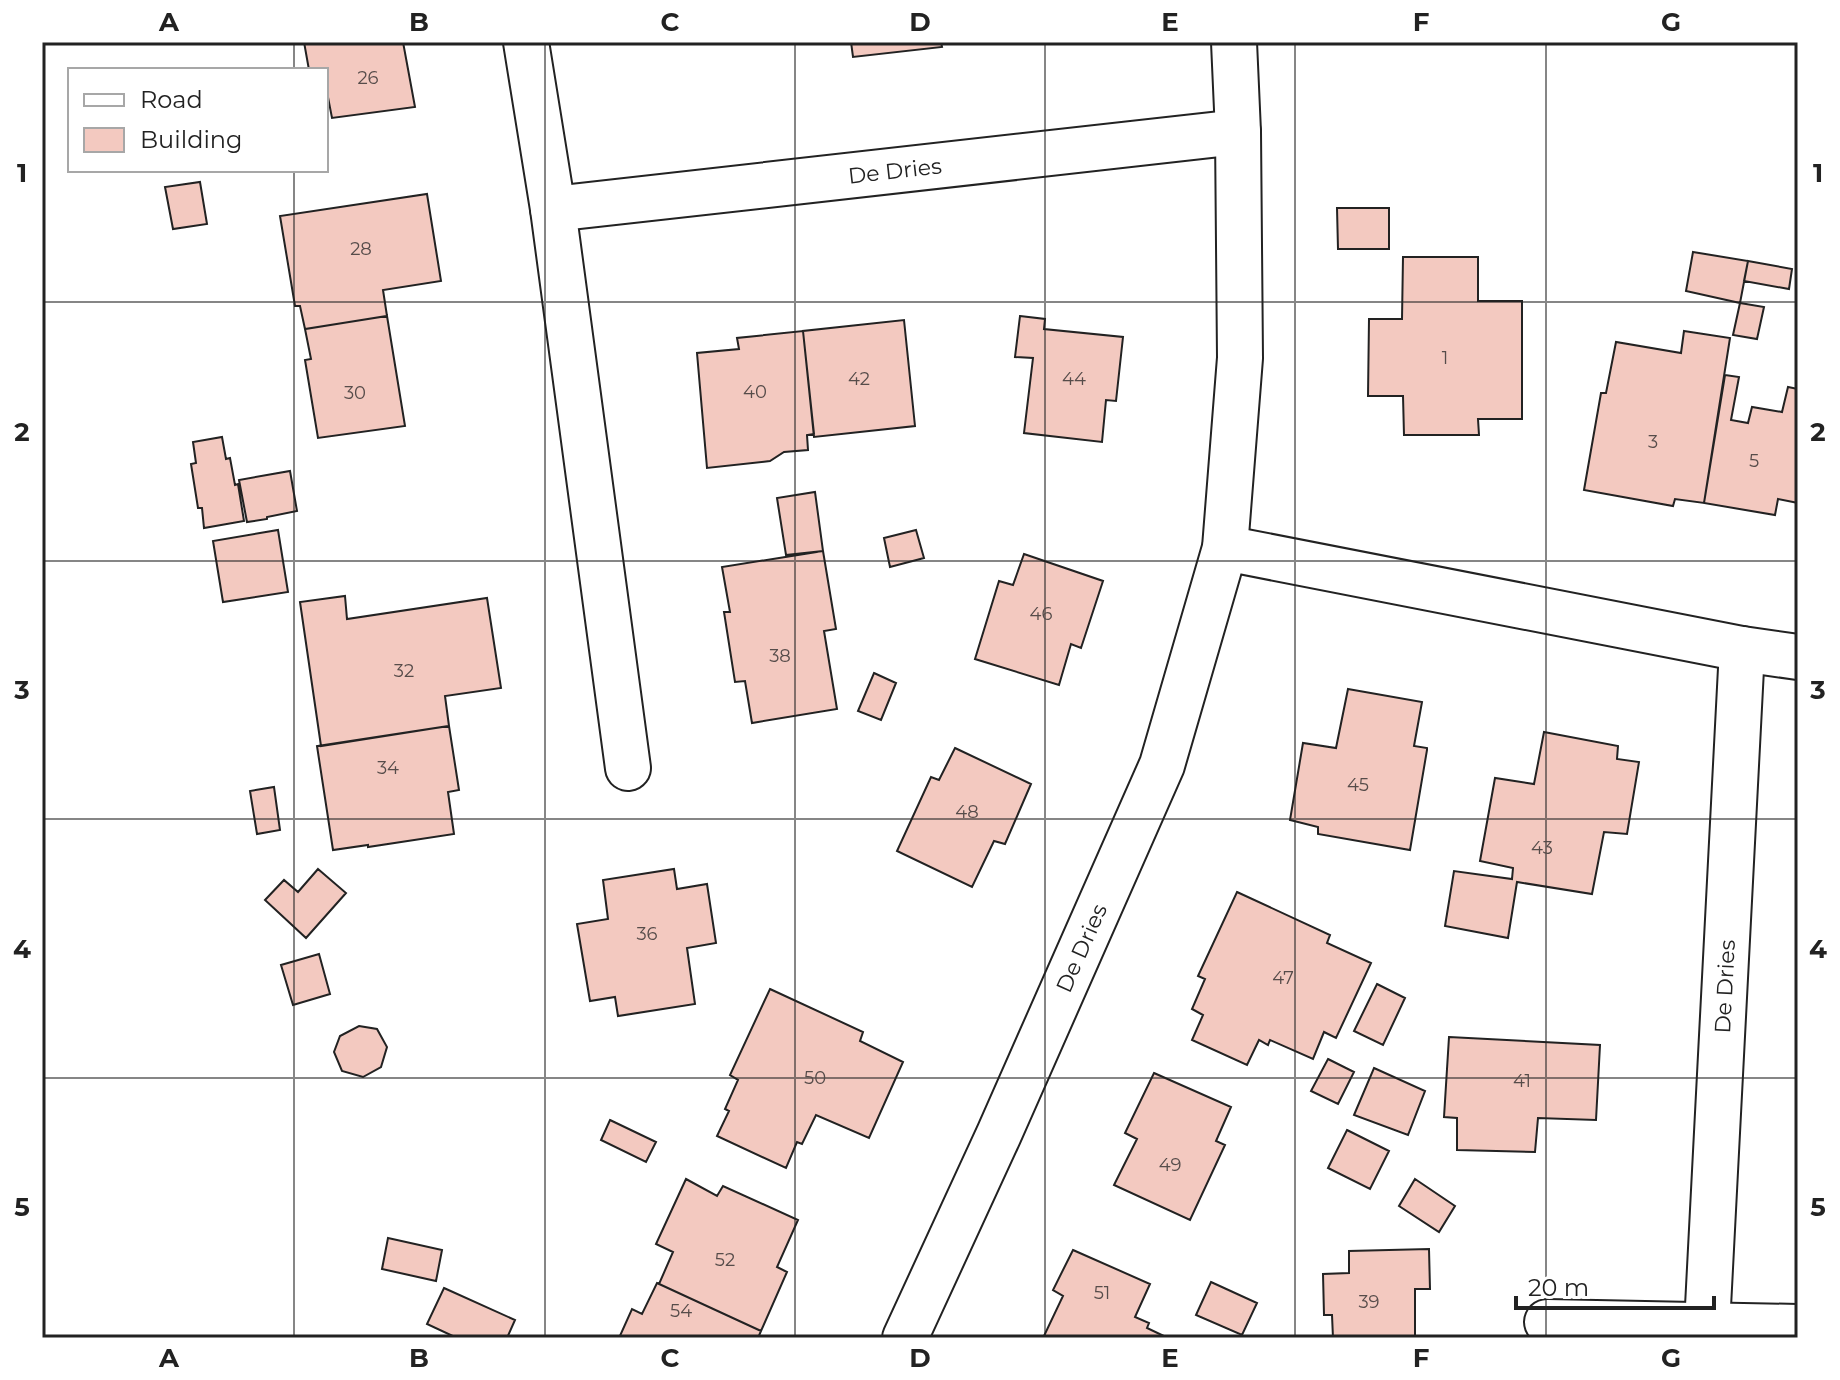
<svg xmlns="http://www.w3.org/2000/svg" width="1840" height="1380" viewBox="0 0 1840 1380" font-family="Montserrat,sans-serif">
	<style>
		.building { fill: #f3c9c0; stroke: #222; stroke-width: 2 }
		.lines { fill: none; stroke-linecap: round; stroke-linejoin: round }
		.minor-casing { stroke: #222; stroke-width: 48 }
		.minor { stroke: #fff; stroke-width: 44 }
		.grid { fill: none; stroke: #222; stroke-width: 2; stroke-opacity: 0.55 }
		.labels { text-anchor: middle; stroke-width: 6; stroke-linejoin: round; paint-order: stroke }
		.number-label { font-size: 18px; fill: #564c4a }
		.street-label { font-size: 22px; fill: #222; stroke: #fff }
		.neatline { fill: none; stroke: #222; stroke-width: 3 }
		.grid-label { font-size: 26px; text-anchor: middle; font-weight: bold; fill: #222 }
	</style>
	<rect width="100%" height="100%" fill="#fff"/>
	<path class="building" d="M 304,42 L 403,42 L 415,107 L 332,118 L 326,87 L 326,70 L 309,70 Z
		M 851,42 L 941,42 L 942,47 L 853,57 Z
		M 200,182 L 207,224 L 173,229 L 165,187 Z
		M 427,194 L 441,281 L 383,290 L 387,316 L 305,329 L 300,306 L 295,306 L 280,216 Z
		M 1337,208 L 1389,208 L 1389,249 L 1338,249 Z
		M 1693,252 L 1748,261 L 1740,303 L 1686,291 Z
		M 1403,257 L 1478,257 L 1478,301 L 1522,301 L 1522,419 L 1478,419 L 1479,435 L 1404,435 L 1403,396 L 1368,396 L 1369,319 L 1402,319 Z
		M 1748,261 L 1792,269 L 1789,289 L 1744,281 Z
		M 1740,303 L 1764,307 L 1757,339 L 1733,335 Z
		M 387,316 L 405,426 L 318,438 L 305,360 L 311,359 L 305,329 Z
		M 1020,316 L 1045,319 L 1044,329 L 1123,337 L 1116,401 L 1106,400 L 1102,442 L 1024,433 L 1033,358 L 1015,357 Z
		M 904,320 L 915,426 L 814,437 L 803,331 Z
		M 803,331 L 814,434 L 807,435 L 808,450 L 784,452 L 770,461 L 707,468 L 697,353 L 739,349 L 737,338 Z
		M 1684,331 L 1730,338 L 1704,503 L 1675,499 L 1673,506 L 1584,490 L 1601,393 L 1606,393 L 1616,342 L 1681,353 Z
		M 1725,375 L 1739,377 L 1731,420 L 1748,423 L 1752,407 L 1782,412 L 1788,387 L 1798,389 L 1798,503 L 1778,499 L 1775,515 L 1704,503 Z
		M 222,437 L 226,459 L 230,458 L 235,485 L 238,484 L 244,521 L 204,528 L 202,508 L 198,508 L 191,464 L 196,463 L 193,442 Z
		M 290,471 L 297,511 L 267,517 L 267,519 L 247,522 L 239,480 Z
		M 815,492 L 823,551 L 786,555 L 777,498 Z
		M 278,530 L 288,592 L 223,602 L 213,541 Z
		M 916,530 L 924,558 L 890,567 L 884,538 Z
		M 823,551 L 836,629 L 824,631 L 837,709 L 752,723 L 745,681 L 735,682 L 724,612 L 730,612 L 722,567 Z
		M 1024,554 L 1103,581 L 1081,648 L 1071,644 L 1059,685 L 975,659 L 999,581 L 1013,585 Z
		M 345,596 L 347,619 L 487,598 L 501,688 L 445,696 L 449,726 L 321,746 L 300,602 Z
		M 874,673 L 896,683 L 881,720 L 858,711 Z
		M 1348,689 L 1422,702 L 1414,746 L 1427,748 L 1427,750 L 1410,850 L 1318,834 L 1318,827 L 1290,820 L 1303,743 L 1336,748 Z
		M 449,726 L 459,790 L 448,792 L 454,834 L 368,847 L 368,845 L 333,850 L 317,746 Z
		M 1544,732 L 1618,746 L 1617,759 L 1639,762 L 1627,834 L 1604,832 L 1592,894 L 1517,882 L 1508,938 L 1445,926 L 1454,871 L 1512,879 L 1513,868 L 1480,861 L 1495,778 L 1534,784 Z
		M 955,748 L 1031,784 L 1005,844 L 994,841 L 972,887 L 897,851 L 931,777 L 939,780 Z
		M 274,787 L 280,830 L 257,834 L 250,791 Z
		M 318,869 L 346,893 L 306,938 L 265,900 L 284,880 L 298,892 Z
		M 674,869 L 677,889 L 707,884 L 716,943 L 687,948 L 695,1004 L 618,1016 L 615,997 L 590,1001 L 577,924 L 608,919 L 603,880 Z
		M 1237,892 L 1330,935 L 1327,943 L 1371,963 L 1336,1038 L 1324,1032 L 1313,1059 L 1270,1040 L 1268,1045 L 1259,1040 L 1247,1065 L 1192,1040 L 1203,1015 L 1192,1009 L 1205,979 L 1198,976 Z
		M 319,954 L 330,994 L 293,1005 L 281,965 Z
		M 1377,984 L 1405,998 L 1383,1045 L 1354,1031 Z
		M 770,989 L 863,1032 L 860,1041 L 903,1062 L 869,1138 L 816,1115 L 802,1144 L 797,1142 L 786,1168 L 717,1136 L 729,1111 L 725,1109 L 738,1080 L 730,1075 Z
		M 359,1026 L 377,1029 L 387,1047 L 381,1067 L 363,1077 L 342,1071 L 334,1052 L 340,1036 Z
		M 1449,1037 L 1600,1045 L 1596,1120 L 1538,1118 L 1535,1152 L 1457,1150 L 1457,1118 L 1444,1117 Z
		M 1328,1059 L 1354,1072 L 1338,1104 L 1311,1091 Z
		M 1374,1068 L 1425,1091 L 1408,1135 L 1354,1115 Z
		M 1154,1073 L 1231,1107 L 1216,1141 L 1225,1145 L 1190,1220 L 1114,1185 L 1137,1139 L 1125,1133 Z
		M 610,1120 L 656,1142 L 646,1162 L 601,1140 Z
		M 1347,1130 L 1389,1151 L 1370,1189 L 1328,1168 Z
		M 686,1179 L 717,1196 L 723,1186 L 798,1220 L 777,1267 L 787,1272 L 761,1331 L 659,1284 L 673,1252 L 656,1244 Z
		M 1415,1179 L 1455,1206 L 1439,1232 L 1399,1206 Z
		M 388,1238 L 442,1250 L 436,1281 L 382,1269 Z
		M 1429,1249 L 1430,1289 L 1415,1289 L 1415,1338 L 1333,1338 L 1332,1315 L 1324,1315 L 1323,1274 L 1349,1273 L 1349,1251 Z
		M 1073,1250 L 1150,1284 L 1135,1317 L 1149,1323 L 1147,1328 L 1168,1338 L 1043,1338 L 1063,1296 L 1053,1290 Z
		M 1211,1282 L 1257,1303 L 1242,1335 L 1196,1315 Z
		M 657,1283 L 761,1331 L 758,1338 L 619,1338 L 632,1309 L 642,1314 Z
		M 444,1288 L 515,1320 L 507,1338 L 457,1338 L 427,1324 Z"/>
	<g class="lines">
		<defs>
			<g id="minor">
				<path d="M 526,42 L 553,209 L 628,768"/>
				<path id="s1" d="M 553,209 L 1238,132"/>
				<path d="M 1225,548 L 1742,649 L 1798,657"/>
				<path d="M 1547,1322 L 1798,1327"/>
				<path id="s2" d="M 1707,1326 L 1742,649"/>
				<path id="s3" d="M 905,1338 L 999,1134 L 1162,765 L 1225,548 L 1240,358 L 1238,132 L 1234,42"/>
			</g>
		</defs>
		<use href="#minor" class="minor-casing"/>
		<use href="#minor" class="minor"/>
	</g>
	<path class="grid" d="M 294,42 L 294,70M 545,42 L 545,1338M 795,42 L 795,1338M 1045,42 L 1045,1338M 1295,42 L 1295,1338M 1546,42 L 1546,1338M 294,170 L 294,1338M 42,302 L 1798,302M 42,561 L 1798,561M 42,819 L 1798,819M 42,1078 L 1798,1078"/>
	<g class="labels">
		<g class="number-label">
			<text x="368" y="84">26</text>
			<text x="361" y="255">28</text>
			<text x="1445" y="364">1</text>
			<text x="859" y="385">42</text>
			<text x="1074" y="385">44</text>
			<text x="755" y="398">40</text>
			<text x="355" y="399">30</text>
			<text x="1653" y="448">3</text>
			<text x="1754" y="467">5</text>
			<text x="1041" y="620">46</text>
			<text x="780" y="662">38</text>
			<text x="404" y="677">32</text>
			<text x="388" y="774">34</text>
			<text x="1358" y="791">45</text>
			<text x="967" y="818">48</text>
			<text x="1542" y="854">43</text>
			<text x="647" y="940">36</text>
			<text x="1283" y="984">47</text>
			<text x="815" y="1084">50</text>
			<text x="1522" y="1087">41</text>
			<text x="1170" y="1171">49</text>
			<text x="725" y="1266">52</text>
			<text x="1102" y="1299">51</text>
			<text x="1369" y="1308">39</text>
			<text x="681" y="1317">54</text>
		</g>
		<g class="street-label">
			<text dy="8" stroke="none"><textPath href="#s1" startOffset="344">De Dries</textPath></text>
			<text dy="8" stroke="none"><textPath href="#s3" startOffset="428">De Dries</textPath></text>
			<text dy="8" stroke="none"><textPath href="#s2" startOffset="340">De Dries</textPath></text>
		</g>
	</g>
	<rect width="1840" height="1380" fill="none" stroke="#ffffff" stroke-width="88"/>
	<rect x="68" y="68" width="260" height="104" fill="#ffffff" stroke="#a7a7a7" stroke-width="2"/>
	<rect x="84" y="94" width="40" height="12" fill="#ffffff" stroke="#a7a7a7" stroke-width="2"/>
	<text x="140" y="108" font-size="24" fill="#222222">Road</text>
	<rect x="84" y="128" width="40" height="24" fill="#f3c9c0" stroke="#a7a7a7" stroke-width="2"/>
	<text x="140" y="148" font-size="24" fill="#222222">Building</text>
	<path d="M1516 1296v12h198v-12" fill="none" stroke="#222222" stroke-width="4"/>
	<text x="1528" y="1296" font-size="24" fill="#222222" stroke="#ffffff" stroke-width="6" paint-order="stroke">20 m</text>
	<rect x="44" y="44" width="1752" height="1292" class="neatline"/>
	<g class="grid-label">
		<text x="169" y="31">A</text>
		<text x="419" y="31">B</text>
		<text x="670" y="31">C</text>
		<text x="920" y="31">D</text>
		<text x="1170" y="31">E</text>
		<text x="1421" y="31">F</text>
		<text x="1671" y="31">G</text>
		<text x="22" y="182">1</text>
		<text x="1818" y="182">1</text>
		<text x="22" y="441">2</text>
		<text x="1818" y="441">2</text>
		<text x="22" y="699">3</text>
		<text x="1818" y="699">3</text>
		<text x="22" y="958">4</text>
		<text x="1818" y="958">4</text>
		<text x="22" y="1216">5</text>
		<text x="1818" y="1216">5</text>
		<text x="169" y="1367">A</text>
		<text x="419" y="1367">B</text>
		<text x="670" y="1367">C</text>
		<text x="920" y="1367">D</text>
		<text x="1170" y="1367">E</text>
		<text x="1421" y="1367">F</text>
		<text x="1671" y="1367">G</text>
	</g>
</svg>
